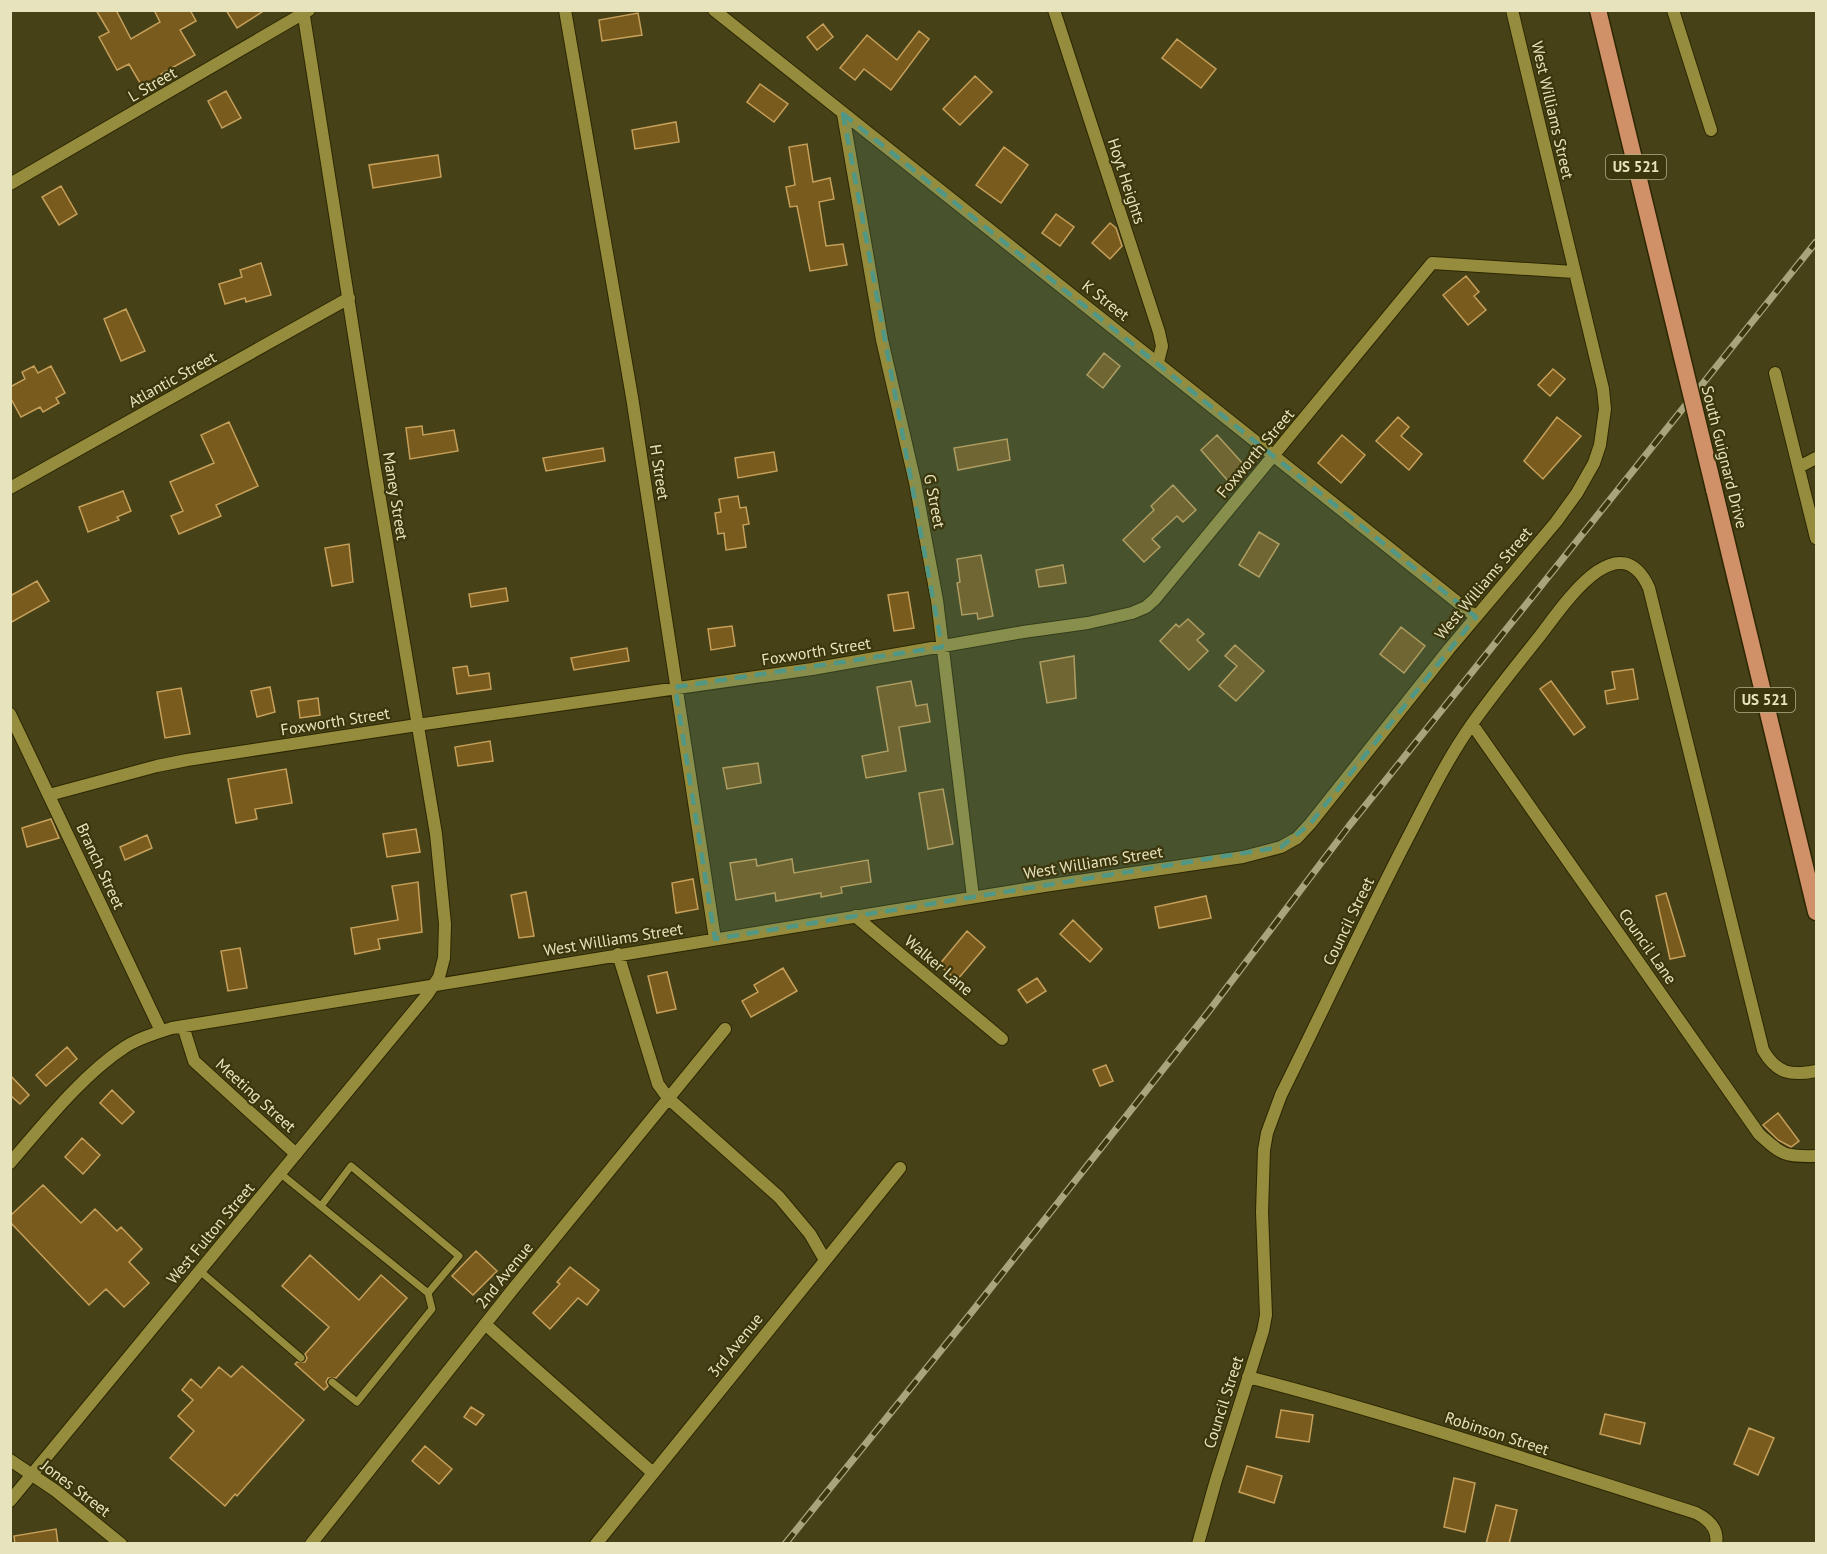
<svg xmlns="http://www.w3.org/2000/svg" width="1827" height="1554" viewBox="0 0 1827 1554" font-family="'PT Sans',sans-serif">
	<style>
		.building { fill: #795b1e; stroke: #c6a05a; stroke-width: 1.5 }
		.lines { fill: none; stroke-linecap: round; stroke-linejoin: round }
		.service-casing { stroke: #2c2700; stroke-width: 9 }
		.minor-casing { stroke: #2c2700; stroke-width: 14 }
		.tertiary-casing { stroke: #2c2700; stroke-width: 14 }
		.trunk-casing { stroke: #2c2700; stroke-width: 19 }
		.service { stroke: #968c3e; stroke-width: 7 }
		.minor { stroke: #968c3e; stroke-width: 12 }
		.tertiary { stroke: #968c3e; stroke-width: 12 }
		.trunk { stroke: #d09169; stroke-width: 16 }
		.rail-casing { stroke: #a8a47c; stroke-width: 7 }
		.rail { stroke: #3b360b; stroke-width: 4.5; stroke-dasharray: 14; stroke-linecap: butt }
		.trunk-bridge-casing { stroke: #2c2700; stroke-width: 19; stroke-linecap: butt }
		.trunk-bridge { stroke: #d09169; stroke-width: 16 }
		.marked { fill: #509786; fill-opacity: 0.2; stroke: #509786; stroke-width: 4.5; stroke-dasharray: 12 8; stroke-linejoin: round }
		.labels { text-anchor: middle; stroke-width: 4.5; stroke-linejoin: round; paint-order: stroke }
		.shield { fill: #3b360b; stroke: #b3af88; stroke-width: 1.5 }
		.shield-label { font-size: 15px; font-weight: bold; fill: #e7e3bd }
		.street-label { font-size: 16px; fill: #e7e3bd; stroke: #3b360b }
	</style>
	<rect width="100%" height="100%" fill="#464117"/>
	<path class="building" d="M 96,10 L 116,10 L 131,39 L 160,22 L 154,10 L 190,10 L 196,21 L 180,30 L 195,55 L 161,74 L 163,77 L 143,88 L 129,64 L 117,70 L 99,37 L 109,32 Z
		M 226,10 L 265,10 L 237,28 Z
		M 638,13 L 642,35 L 602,41 L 599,20 Z
		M 823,24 L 833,37 L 817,50 L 807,37 Z
		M 919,31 L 929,39 L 891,90 L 864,69 L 855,80 L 840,68 L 867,35 L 897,60 Z
		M 1177,39 L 1216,69 L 1201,88 L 1162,58 Z
		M 975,76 L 992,92 L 960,125 L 943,109 Z
		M 760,84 L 788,104 L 774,122 L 747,102 Z
		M 226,91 L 241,118 L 222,128 L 208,101 Z
		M 676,122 L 679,142 L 635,149 L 632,130 Z
		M 807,144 L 813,182 L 830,178 L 834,199 L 819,202 L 826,246 L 843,244 L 847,265 L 810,271 L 797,206 L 790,207 L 786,187 L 795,185 L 789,147 Z
		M 1004,147 L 1028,165 L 1001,203 L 976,185 Z
		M 438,155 L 441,177 L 373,188 L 369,165 Z
		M 61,186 L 77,214 L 59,225 L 42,197 Z
		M 1056,214 L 1074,227 L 1060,246 L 1042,233 Z
		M 1110,223 L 1116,228 L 1122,246 L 1110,259 L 1092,243 Z
		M 261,263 L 271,295 L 246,302 L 245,298 L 225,304 L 219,284 L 242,277 L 240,270 Z
		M 1466,276 L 1479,292 L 1474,296 L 1486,310 L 1468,325 L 1443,295 Z
		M 126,309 L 145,351 L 121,361 L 104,319 Z
		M 1104,353 L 1120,366 L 1103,388 L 1087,375 Z
		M 34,366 L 38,373 L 51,366 L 65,393 L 56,398 L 59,403 L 43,412 L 40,407 L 21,417 L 10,397 L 10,387 L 25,379 L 22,372 Z
		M 1553,369 L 1565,379 L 1550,396 L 1538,385 Z
		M 1398,417 L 1409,427 L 1401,436 L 1422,454 L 1409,470 L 1376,441 Z
		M 1557,417 L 1581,436 L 1543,479 L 1524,461 Z
		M 229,422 L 258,486 L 216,505 L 221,516 L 179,534 L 171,516 L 183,511 L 170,482 L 214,463 L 201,435 Z
		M 422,426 L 423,435 L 454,430 L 458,451 L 410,459 L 406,428 Z
		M 1217,435 L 1245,466 L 1228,481 L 1201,450 Z
		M 1342,435 L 1365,455 L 1341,483 L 1318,463 Z
		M 1007,439 L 1010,460 L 958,470 L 954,448 Z
		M 603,448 L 605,461 L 546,471 L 543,458 Z
		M 774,452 L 777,471 L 738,478 L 735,458 Z
		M 1173,485 L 1196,510 L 1183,522 L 1177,516 L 1152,539 L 1160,547 L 1144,562 L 1123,540 L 1154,510 L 1151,506 Z
		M 123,491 L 131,511 L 117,517 L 119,520 L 88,532 L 79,507 Z
		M 738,496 L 740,508 L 746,507 L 749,524 L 743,525 L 746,547 L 726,550 L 724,533 L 718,534 L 715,513 L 721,512 L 719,499 Z
		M 1259,532 L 1279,544 L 1259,577 L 1239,565 Z
		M 349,544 L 353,582 L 332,586 L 325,548 Z
		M 981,555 L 993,616 L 978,619 L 977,613 L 962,615 L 957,583 L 960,582 L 957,559 Z
		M 1063,565 L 1066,583 L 1039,587 L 1036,570 Z
		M 37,581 L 49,601 L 10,623 L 10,596 Z
		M 506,588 L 508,601 L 471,607 L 469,594 Z
		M 908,592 L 914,628 L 894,631 L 888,595 Z
		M 1188,619 L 1204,634 L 1197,640 L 1208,651 L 1189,670 L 1160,641 L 1176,624 L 1179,627 Z
		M 732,626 L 735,646 L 711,650 L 708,629 Z
		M 1401,627 L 1425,646 L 1404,673 L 1380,654 Z
		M 1235,645 L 1264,671 L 1236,701 L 1219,686 L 1237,666 L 1225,656 Z
		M 627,648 L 629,661 L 574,670 L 571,658 Z
		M 1074,656 L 1076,698 L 1047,703 L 1040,662 Z
		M 467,666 L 469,676 L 489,673 L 491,689 L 457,694 L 453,668 Z
		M 1633,669 L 1638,699 L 1607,704 L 1605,691 L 1615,689 L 1612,672 Z
		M 911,681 L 916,706 L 927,704 L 930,722 L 899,727 L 906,771 L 866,778 L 862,756 L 888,751 L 877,687 Z
		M 1551,681 L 1585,727 L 1574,735 L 1540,689 Z
		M 270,687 L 275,712 L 257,717 L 251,691 Z
		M 181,688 L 190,734 L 165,738 L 157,692 Z
		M 318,698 L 320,715 L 300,718 L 298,701 Z
		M 490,741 L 493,761 L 458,766 L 455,747 Z
		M 758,763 L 761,783 L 727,789 L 723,768 Z
		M 286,769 L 292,803 L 255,809 L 257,819 L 236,823 L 228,779 Z
		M 943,789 L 953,844 L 928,849 L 919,793 Z
		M 51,819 L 59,838 L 27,847 L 22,828 Z
		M 416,829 L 420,852 L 387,857 L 383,834 Z
		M 147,835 L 152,848 L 125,860 L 120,847 Z
		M 756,859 L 757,866 L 792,859 L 794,873 L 868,860 L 871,882 L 841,887 L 842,893 L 821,897 L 821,893 L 776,901 L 775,893 L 736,900 L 730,863 Z
		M 693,879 L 698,909 L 676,913 L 672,883 Z
		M 418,882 L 422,932 L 378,939 L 380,949 L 355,954 L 351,928 L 398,920 L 392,886 Z
		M 526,892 L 534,936 L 519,938 L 511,895 Z
		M 1666,893 L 1685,956 L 1670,959 L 1656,896 Z
		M 1206,896 L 1211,918 L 1159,928 L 1155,907 Z
		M 1073,920 L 1102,949 L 1090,962 L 1060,934 Z
		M 967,931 L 985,947 L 957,980 L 939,965 Z
		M 240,948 L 247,988 L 228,991 L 221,951 Z
		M 783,968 L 797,991 L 751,1017 L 742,1001 L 758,992 L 754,985 Z
		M 667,972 L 676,1009 L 657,1013 L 648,976 Z
		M 1037,978 L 1046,991 L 1027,1003 L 1018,990 Z
		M 67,1047 L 77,1059 L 46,1086 L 36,1075 Z
		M 1106,1065 L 1113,1081 L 1100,1086 L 1093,1070 Z
		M 10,1075 L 29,1095 L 20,1104 L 10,1095 Z
		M 112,1090 L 134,1112 L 122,1124 L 100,1103 Z
		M 1778,1113 L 1799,1141 L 1791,1147 L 1778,1140 L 1763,1125 Z
		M 82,1138 L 100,1155 L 83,1174 L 65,1157 Z
		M 43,1185 L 81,1223 L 95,1209 L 117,1231 L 121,1227 L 142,1249 L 129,1262 L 149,1283 L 124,1307 L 106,1289 L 89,1305 L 10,1222 L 10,1216 Z
		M 476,1251 L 497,1271 L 473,1295 L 452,1276 Z
		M 310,1255 L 359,1300 L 381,1275 L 407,1298 L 336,1378 L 328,1378 L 326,1382 L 328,1386 L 324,1390 L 295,1364 L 297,1362 L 305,1362 L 307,1358 L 305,1354 L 329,1327 L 282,1286 Z
		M 570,1267 L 599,1290 L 587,1305 L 578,1298 L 550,1329 L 533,1313 L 560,1284 L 557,1282 Z
		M 242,1366 L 304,1420 L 237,1496 L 235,1494 L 225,1506 L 170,1458 L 194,1431 L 178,1416 L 193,1400 L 182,1390 L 191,1379 L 201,1388 L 219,1367 L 231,1377 Z
		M 471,1407 L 484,1415 L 476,1425 L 464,1417 Z
		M 1281,1410 L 1313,1415 L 1309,1442 L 1276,1437 Z
		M 1605,1414 L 1645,1423 L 1640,1444 L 1600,1434 Z
		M 1749,1428 L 1774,1438 L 1758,1475 L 1734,1464 Z
		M 425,1446 L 452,1469 L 439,1484 L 412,1461 Z
		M 1247,1466 L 1282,1476 L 1274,1503 L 1239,1492 Z
		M 1454,1478 L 1475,1483 L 1465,1532 L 1444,1527 Z
		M 1496,1505 L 1517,1510 L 1509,1544 L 1486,1544 Z
		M 56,1529 L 58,1544 L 15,1544 L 14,1536 Z"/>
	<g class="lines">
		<defs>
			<path id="service" d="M 281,1174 L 428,1293 L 432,1309 L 357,1402 L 332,1382
				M 321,1206 L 351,1166 L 459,1256 L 428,1293
				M 200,1271 L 301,1358"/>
			<path id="minor" d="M 565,10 L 632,397 L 715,939
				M 714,10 L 1476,617
				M 1054,10 L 1159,332 L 1162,346 L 1158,362
				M 1673,10 L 1711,130
				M 843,114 L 882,340 L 915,482 L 937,600 L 973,897
				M 10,184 L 309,10
				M 1775,373 L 1816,538
				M 1799,467 L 1816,458
				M 10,714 L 161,1031
				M 1472,724 L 1759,1134 C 1782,1155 1785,1157 1816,1156
				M 49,795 L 157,766 L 187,760 L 417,725 L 812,669 L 1023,632 L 1088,623 L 1132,613 L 1146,607 L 1155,599 L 1432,263 L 1574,272
				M 855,916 L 1002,1039
				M 618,954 L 658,1084 L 668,1098 L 779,1197 L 810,1234 L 825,1260
				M 183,1026 L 194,1061 L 296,1154
				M 10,1163 C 43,1125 82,1075 125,1047 C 139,1038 156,1033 172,1028 L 1044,886 L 1243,857 L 1281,847 L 1297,838 L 1310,824 L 1449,649 L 1556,522 L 1577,493 L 1594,463 L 1600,445 L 1605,409 L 1603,389 L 1512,10
				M 485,1324 L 653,1473
				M 1248,1377 C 1399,1416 1547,1466 1696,1513 C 1708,1519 1719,1528 1716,1544
				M 10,1460 L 56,1491 L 121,1544
				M 311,1544 L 513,1289 L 725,1029
				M 596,1544 L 900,1168
				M 1198,1544 L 1216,1480 L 1263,1331 L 1266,1315 L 1262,1212 L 1264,1150 L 1267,1133 L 1281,1095 C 1322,1012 1361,929 1403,847 C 1425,805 1445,762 1472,724 C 1493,694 1516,666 1539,637 C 1561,609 1618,520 1649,588 L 1763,1050 C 1777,1074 1791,1076 1816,1071"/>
			<path id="tertiary" d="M 10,488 L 349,298
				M 10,1501 L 427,995 L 439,977 L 444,958 L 445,924 L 436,834 L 375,469 L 303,10"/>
			<path id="trunk" d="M 1598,10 L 1674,324
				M 1714,489 L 1816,912"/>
		</defs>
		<use href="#service" class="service-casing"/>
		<use href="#minor" class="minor-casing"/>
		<use href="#tertiary" class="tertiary-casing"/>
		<use href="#trunk" class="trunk-casing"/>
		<use href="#service" class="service"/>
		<use href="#minor" class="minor"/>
		<use href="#tertiary" class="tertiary"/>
		<use href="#trunk" class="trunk"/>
		<defs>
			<path id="rail" d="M 785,1544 L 971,1313 L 1209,1011 L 1349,826 L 1816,242"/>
		</defs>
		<use href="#rail" class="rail-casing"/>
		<use href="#rail" class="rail"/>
		<defs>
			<path id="trunk-bridge" d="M 1674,324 L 1714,489"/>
		</defs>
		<use href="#trunk-bridge" class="trunk-bridge-casing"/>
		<use href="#trunk-bridge" class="trunk-bridge"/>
	</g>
	<path class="marked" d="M 843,114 L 1476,617 L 1310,824 L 1281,847 L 715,939 L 675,687 L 942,647 Z"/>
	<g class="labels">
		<g class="shield">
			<rect x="1606" y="155" width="60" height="24" rx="4.5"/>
			<rect x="1735" y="688" width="60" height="24" rx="4.5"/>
		</g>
		<g class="shield-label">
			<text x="1636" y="172">US 521</text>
			<text x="1765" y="705">US 521</text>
		</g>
		<g class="street-label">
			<text transform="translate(152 84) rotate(-30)" y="6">L Street</text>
			<text transform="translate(1553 110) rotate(77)" y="6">West Williams Street</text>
			<text transform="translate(1127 181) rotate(72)" y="6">Hoyt Heights</text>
			<text transform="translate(1106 300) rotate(38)" y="6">K Street</text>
			<text transform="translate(172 379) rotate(-29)" y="6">Atlantic Street</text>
			<text transform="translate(1255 453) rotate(-50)" y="6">Foxworth Street</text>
			<text transform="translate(1725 457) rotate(76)" y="6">South Guignard Drive</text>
			<text transform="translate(660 472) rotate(81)" y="6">H Street</text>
			<text transform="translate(396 496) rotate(81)" y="6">Maney Street</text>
			<text transform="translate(935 501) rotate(79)" y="6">G Street</text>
			<text transform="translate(1483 583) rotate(-50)" y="6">West Williams Street</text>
			<text transform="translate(816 651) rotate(-9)" y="6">Foxworth Street</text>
			<text transform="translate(335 721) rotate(-9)" y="6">Foxworth Street</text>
			<text transform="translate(1093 862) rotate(-9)" y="6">West Williams Street</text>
			<text transform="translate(101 866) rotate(65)" y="6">Branch Street</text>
			<text transform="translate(1348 921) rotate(-64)" y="6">Council Street</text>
			<text transform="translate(613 939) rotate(-9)" y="6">West Williams Street</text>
			<text transform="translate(1648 946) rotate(55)" y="6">Council Lane</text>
			<text transform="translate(939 965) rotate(40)" y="6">Walker Lane</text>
			<text transform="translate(256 1095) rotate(42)" y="6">Meeting Street</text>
			<text transform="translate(210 1233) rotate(-50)" y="6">West Fulton Street</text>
			<text transform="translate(504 1275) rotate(-51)" y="6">2nd Avenue</text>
			<text transform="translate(735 1345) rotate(-51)" y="6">3rd Avenue</text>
			<text transform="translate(1223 1402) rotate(-72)" y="6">Council Street</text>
			<text transform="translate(1497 1433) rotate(18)" y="6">Robinson Street</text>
			<text transform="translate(76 1488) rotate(37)" y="6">Jones Street</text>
		</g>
	</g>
	<rect width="1827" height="1554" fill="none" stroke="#e7e3bd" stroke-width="24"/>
</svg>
